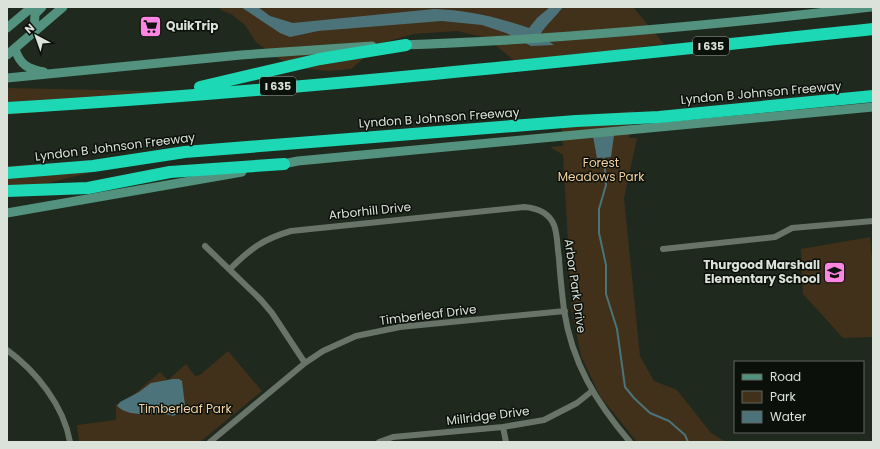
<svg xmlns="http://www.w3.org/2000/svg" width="880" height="449" viewBox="0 0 880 449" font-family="Poppins,sans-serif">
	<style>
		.green { fill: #41311a }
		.water { fill: #4c7379 }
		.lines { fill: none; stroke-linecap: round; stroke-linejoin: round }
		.stream { stroke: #4c7379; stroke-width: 2 }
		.street { stroke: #687467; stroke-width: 6 }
		.secondary { stroke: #52927e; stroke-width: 9 }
		.highway { stroke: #1dd8b5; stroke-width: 12 }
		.labels { text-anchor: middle; stroke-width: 3; stroke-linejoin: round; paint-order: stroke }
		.shield { fill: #0c100b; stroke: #9da39c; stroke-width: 1 }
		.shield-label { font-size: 11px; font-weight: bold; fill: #dbe2da }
		.poi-label { font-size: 12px; font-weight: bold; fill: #dbe2da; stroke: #0c100b; text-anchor: start }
		.street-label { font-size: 12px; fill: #dbe2da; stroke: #0c100b }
		.park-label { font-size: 12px; fill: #f4d2a1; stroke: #0c100b }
	</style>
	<rect width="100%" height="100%" fill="#1f291e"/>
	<path class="green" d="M 218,7 L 633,7 L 664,44 L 517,63 L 487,38 L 457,31 L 413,34 L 382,43 L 351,69 L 328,71 L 300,68 L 277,58 L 256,42 L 245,25 L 231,14 L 223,11 Z
		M 7,88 L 245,93 L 7,115 Z
		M 634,111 L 629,138 L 637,138 L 624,198 L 640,356 L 654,381 L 677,390 L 711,433 L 726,442 L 637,442 L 600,396 L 581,356 L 572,311 L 563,155 L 550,147 L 563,146 L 561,119 Z
		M 154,157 L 15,191 L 7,193 L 7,166 Z
		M 870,237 L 873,270 L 873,337 L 843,338 L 803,294 L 801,249 Z
		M 228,351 L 262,391 L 200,442 L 79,442 L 77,425 L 116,420 L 116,404 L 124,403 L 160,372 L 168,380 L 186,364 L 195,376 L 200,375 Z"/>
	<path class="water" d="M 241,7 L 258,7 L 270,16 L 293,23 L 434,9 C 467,10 497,17 529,28 L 537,18 L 550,7 L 563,7 C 556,17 546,24 540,35 L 554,45 L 531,46 L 506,33 L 482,25 L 442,21 L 318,31 L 290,37 L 280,33 Z
		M 615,128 L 611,157 L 597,158 L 592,131 Z
		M 173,379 L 179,379 L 182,381 L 185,406 L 183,411 L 173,416 C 156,410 132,420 117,406 L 120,402 L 139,392 L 151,383 Z"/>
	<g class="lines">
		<path class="stream" d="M 604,156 L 606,185 L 599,209 L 599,233 L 606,265 L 606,294 L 617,329 L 625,387 L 634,398 L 650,413 L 669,421 L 685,435 L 688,442"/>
		<path class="street" d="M 205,246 L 261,300 L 272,313 L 305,363
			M 663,249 L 775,237 L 792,228 L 873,221
			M 230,269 C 250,249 263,239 291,231 L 524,207 C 537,208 549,213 554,225 C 558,236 557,247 559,258 C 560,276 562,293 564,310 C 572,363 596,402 630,442
			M 7,350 C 36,371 64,406 70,442
			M 503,427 L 506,442
			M 210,442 L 305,363 L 323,351 L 356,336 L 400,327 L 565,311
			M 379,442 L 393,437 L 503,427 L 544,420 L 577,403 L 592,391"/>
		<path class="secondary" d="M 7,28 L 32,7
			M 34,32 L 35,14 L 42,7
			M 400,45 C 558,40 715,25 871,7
			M 15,49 C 20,65 28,69 44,72
			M 7,55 L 63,7
			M 7,78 L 241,55 L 372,46
			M 278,165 L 298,161 L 873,107
			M 7,213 L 242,172"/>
		<path class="highway" d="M 200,87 L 320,59 L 406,45
			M 7,108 C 296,91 585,59 873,29
			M 7,173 L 93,166 L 185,152 L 576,121 L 659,117 L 873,96
			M 7,191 L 88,188 L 170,172 L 284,164"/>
	</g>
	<defs>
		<symbol id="supermarket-square" viewBox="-11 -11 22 22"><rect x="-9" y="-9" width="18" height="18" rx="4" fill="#fd86e2" stroke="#0c100b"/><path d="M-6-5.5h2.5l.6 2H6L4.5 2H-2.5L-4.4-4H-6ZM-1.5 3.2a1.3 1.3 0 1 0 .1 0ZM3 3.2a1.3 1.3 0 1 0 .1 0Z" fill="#111"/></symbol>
		<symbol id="school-square" viewBox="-11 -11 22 22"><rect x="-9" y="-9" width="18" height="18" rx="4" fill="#fd86e2" stroke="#0c100b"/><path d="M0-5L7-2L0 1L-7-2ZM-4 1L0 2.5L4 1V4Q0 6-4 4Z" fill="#111"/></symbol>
	</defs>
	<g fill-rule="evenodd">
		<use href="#supermarket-square" x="138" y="14" width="25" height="25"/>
		<use href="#school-square" x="822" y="260" width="25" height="25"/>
	</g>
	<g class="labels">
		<g class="shield">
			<rect x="693" y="37" width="36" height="18" rx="3"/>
			<rect x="260" y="77" width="36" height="18" rx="3"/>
		</g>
		<g class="shield-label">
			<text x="711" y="50">I 635</text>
			<text x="278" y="90">I 635</text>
		</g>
		<g class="poi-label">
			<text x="166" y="30">QuikTrip</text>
			<text x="820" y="269" text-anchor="end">Thurgood Marshall<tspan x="820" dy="14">Elementary School</tspan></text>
		</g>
		<g class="street-label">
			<text transform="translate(761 93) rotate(-5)" y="4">Lyndon B Johnson Freeway</text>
			<text transform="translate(439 118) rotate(-4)" y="4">Lyndon B Johnson Freeway</text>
			<text transform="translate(115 147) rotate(-7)" y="4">Lyndon B Johnson Freeway</text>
			<text transform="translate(370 211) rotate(-6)" y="4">Arborhill Drive</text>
			<text transform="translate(575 286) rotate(82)" y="4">Arbor Park Drive</text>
			<text transform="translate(428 315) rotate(-7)" y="4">Timberleaf Drive</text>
			<text transform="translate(488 416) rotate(-7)" y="4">Millridge Drive</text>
		</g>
		<g class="park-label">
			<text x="601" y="167">Forest<tspan x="601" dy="14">Meadows Park</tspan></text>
			<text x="185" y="413">Timberleaf Park</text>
		</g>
	</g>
	<rect width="880" height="449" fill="none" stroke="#dbe2da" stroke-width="16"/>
	<rect x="734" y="361" width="130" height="72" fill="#0c100b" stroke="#5f645e"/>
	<rect x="742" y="374" width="20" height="6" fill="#52927e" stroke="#5f645e"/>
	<text x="770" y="381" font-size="12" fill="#dbe2da">Road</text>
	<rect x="742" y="391" width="20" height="12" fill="#41311a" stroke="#5f645e"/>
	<text x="770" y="401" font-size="12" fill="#dbe2da">Park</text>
	<rect x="742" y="411" width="20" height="12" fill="#4c7379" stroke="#5f645e"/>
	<text x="770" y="421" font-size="12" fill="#dbe2da">Water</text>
	<g transform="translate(36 36) rotate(319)" stroke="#0c100b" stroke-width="3" paint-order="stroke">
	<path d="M0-3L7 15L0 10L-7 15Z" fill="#dbe2da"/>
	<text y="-6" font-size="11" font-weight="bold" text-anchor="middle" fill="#dbe2da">N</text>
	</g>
</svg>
